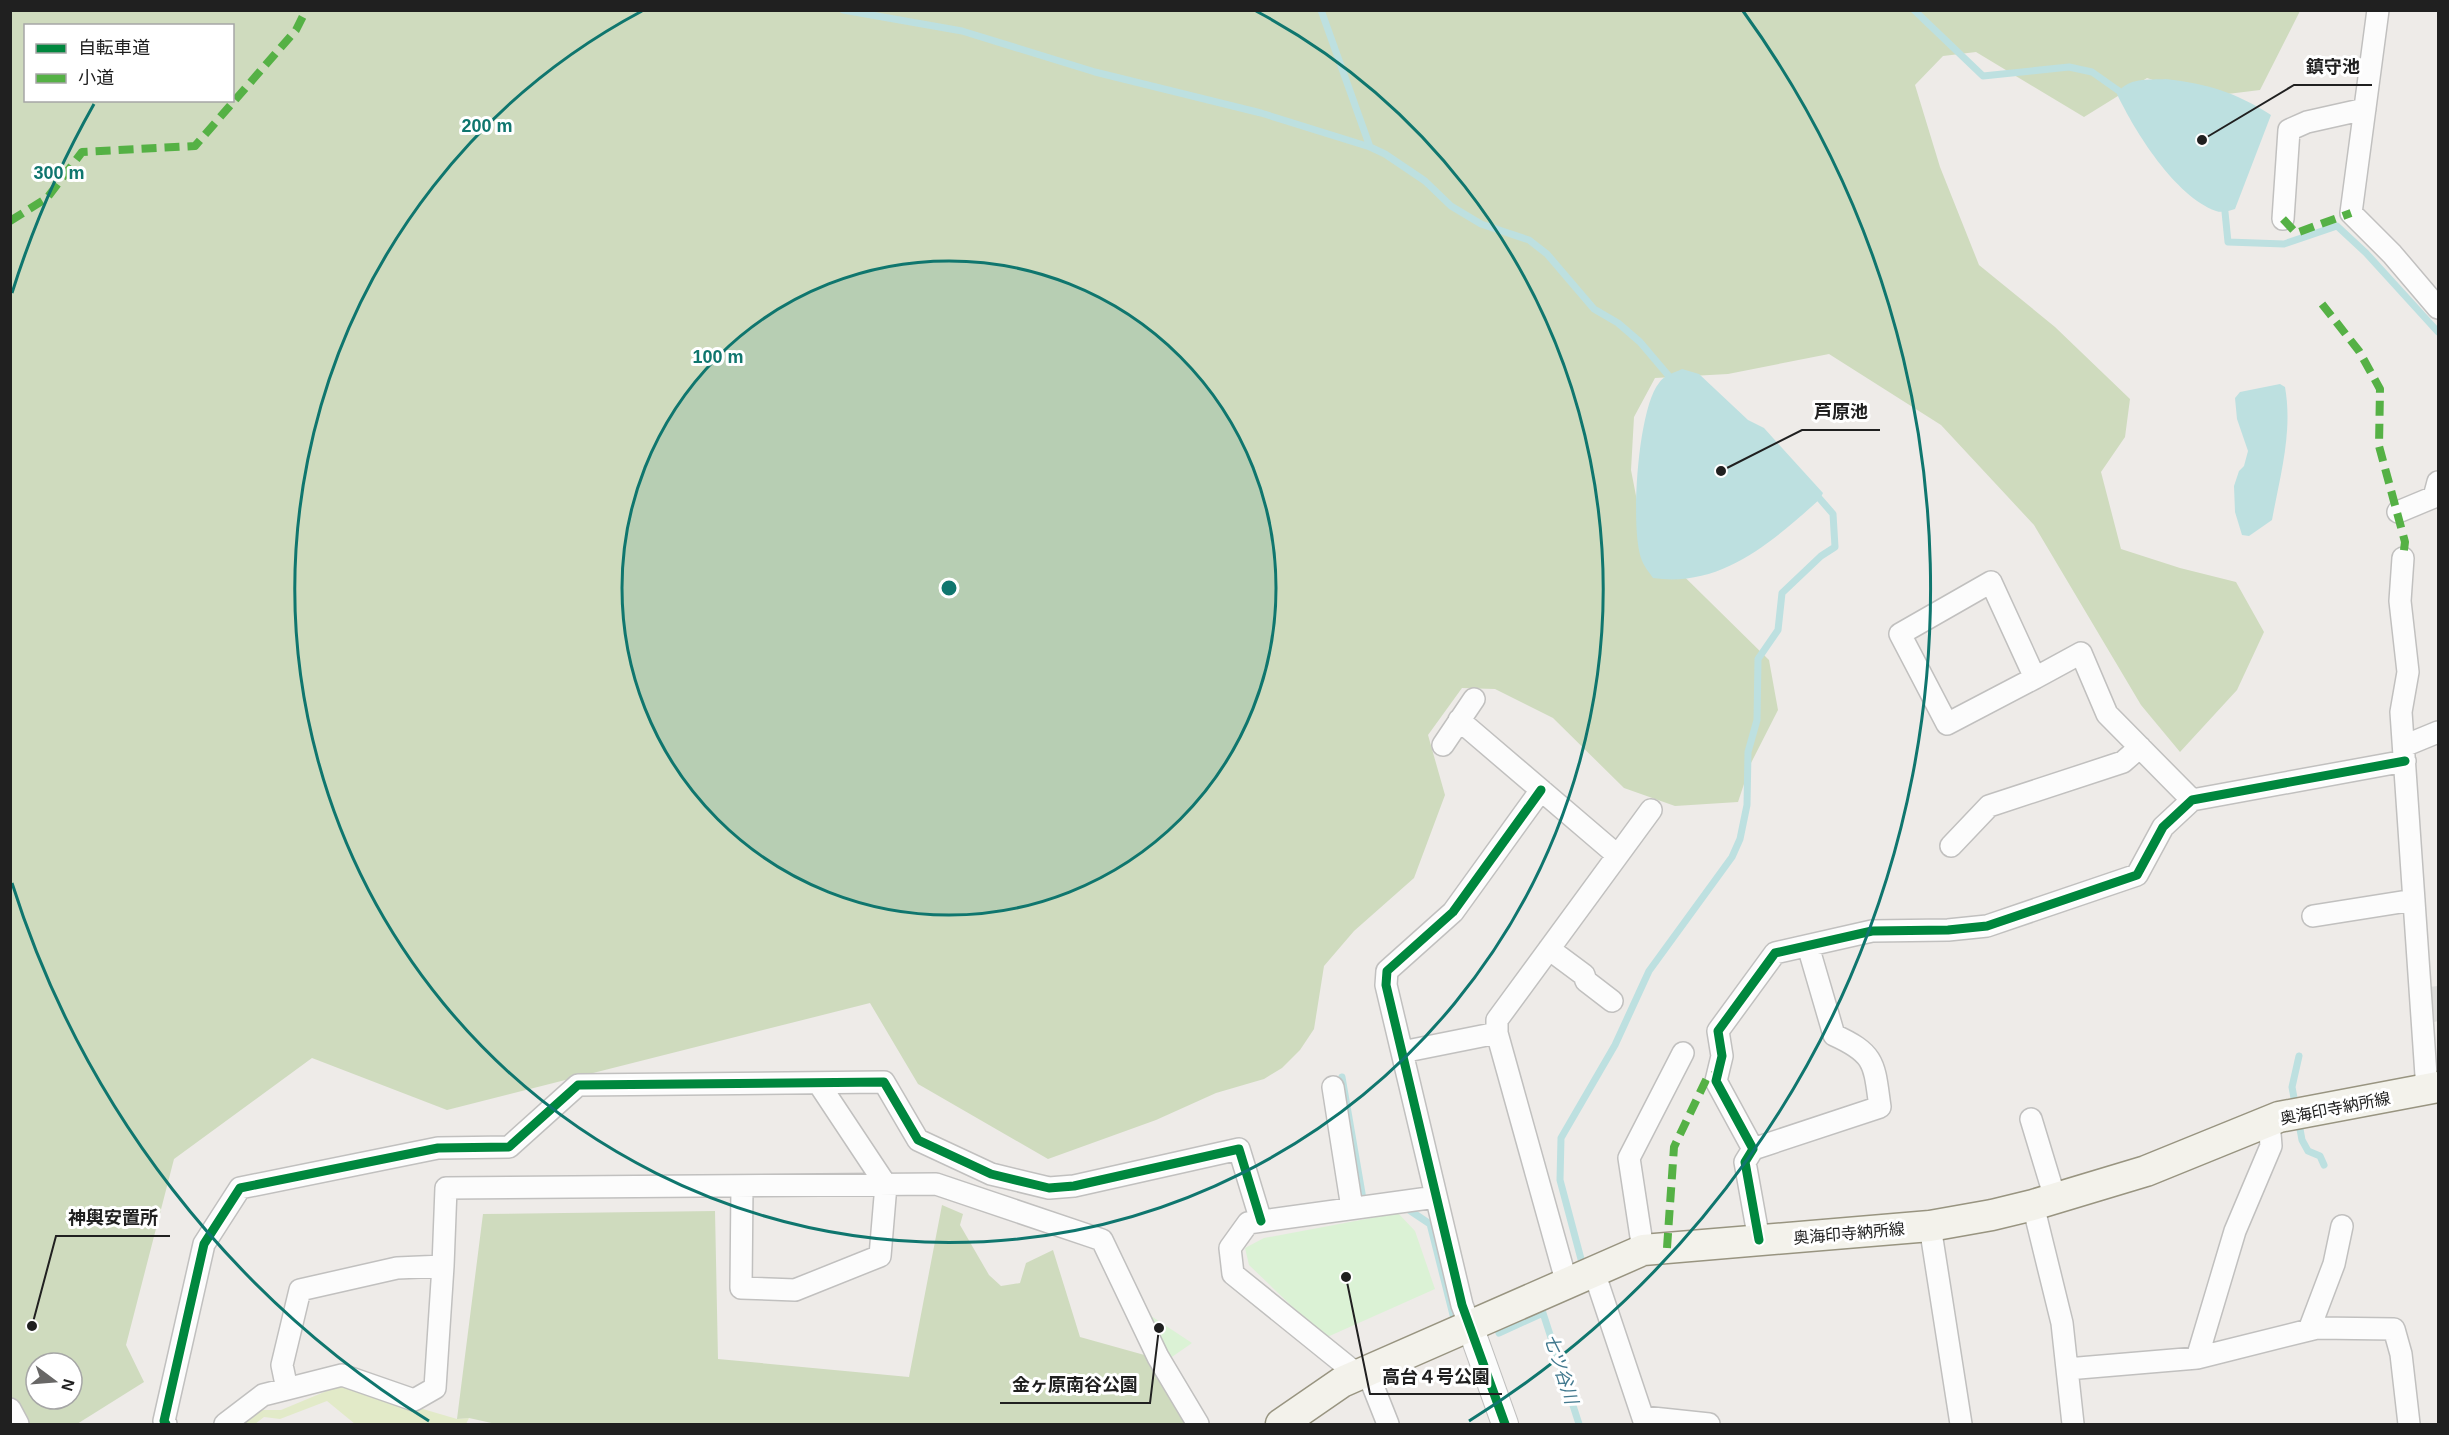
<svg xmlns="http://www.w3.org/2000/svg" width="2449" height="1435" viewBox="0 0 2449 1435" font-family="Arial,'Noto Sans JP',sans-serif">
	<style>
		.grass { fill: #e2eac8 }
		.forest { fill: #cfdbbe; fill-rule: evenodd }
		.park { fill: #dbf2d5 }
		.parking { fill: #dcdbd9 }
		.water { fill: #bde0e0 }
		.lines { fill: none; stroke-linecap: round; stroke-linejoin: round }
		.stream { stroke: #bde0e0; stroke-width: 7 }
		.minor-casing { stroke: #c1c0bf; stroke-width: 24 }
		.tertiary-casing { stroke: #c1c0bf; stroke-width: 28 }
		.secondary-casing { stroke: #989480; stroke-width: 33 }
		.minor { stroke: #fcfcfc; stroke-width: 21 }
		.tertiary { stroke: #fcfcfc; stroke-width: 26 }
		.secondary { stroke: #f3f2eb; stroke-width: 30 }
		.quiet { stroke: #55b145; stroke-width: 8; stroke-dasharray: 15 8; stroke-linecap: butt }
		.cycleway-casing { stroke: #fff; stroke-width: 13 }
		.cycleway { stroke: #00873e; stroke-width: 9 }
		.ring { fill: none; stroke: #0f766e; stroke-width: 3 }
		.labels { text-anchor: middle; stroke-width: 6; stroke-linejoin: round; paint-order: stroke }
		.street-label { font-size: 16px; fill: #202020; stroke: #fff }
		.water-label { font-size: 18px; font-style: italic; fill: #42798e; stroke: #fff }
		.centre { fill: #0f766e; stroke: #fff; stroke-width: 3 }
		.ring-label { font-size: 18px; text-anchor: middle; font-weight: bold; fill: #0f766e; stroke: #fff; stroke-width: 6; stroke-linejoin: round; paint-order: stroke }
		.leader { fill: none; stroke: #202020; stroke-width: 2 }
		.callout-dot { fill: #202020; stroke: #fff; stroke-width: 2 }
		.callout-label { font-size: 18px; text-anchor: middle; font-weight: bold; fill: #202020; stroke: #fff; stroke-width: 6; stroke-linejoin: round; paint-order: stroke }
	</style>
	<rect width="100%" height="100%" fill="#eeebe8"/>
	<path class="grass" d="M 341,1385 L 457,1419 L 469,1418 L 466,1424 L 355,1424 L 327,1401 L 280,1419 L 264,1417 L 255,1424 L 242,1424 L 262,1410 L 281,1410 Z"/>
	<path class="forest" d="M 10,11 L 2300,11 L 2260,90 L 2203,97 L 2147,78 L 2084,117 L 1976,52 L 1943,56 L 1915,85 L 1940,167 L 1979,265 L 2055,327 L 2130,399 L 2125,437 L 2101,472 L 2121,549 L 2180,568 L 2236,582 L 2264,632 L 2237,690 L 2180,752 L 2141,705 L 2034,525 L 1941,425 L 1829,354 L 1728,374 L 1655,378 L 1634,417 L 1631,470 L 1644,537 L 1769,660 L 1778,710 L 1751,763 L 1738,802 L 1675,806 L 1624,788 L 1553,718 L 1495,689 L 1462,688 L 1428,735 L 1445,795 L 1414,878 L 1354,931 L 1324,966 L 1314,1029 L 1300,1050 L 1282,1068 L 1264,1079 L 1216,1093 L 1156,1120 L 1048,1159 L 918,1084 L 870,1003 L 447,1110 L 312,1058 L 174,1159 L 126,1345 L 144,1382 L 77,1424 L 11,1424 ZM 26,26 L 232,26 L 232,100 L 26,100 ZM 36,1363 L 72,1363 L 72,1399 L 36,1399 Z
		M 942,1205 L 963,1214 L 960,1225 L 989,1275 L 1001,1286 L 1020,1283 L 1026,1263 L 1053,1250 L 1080,1337 L 1148,1356 L 1189,1424 L 496,1424 L 469,1418 L 457,1419 L 483,1214 L 715,1211 L 718,1359 L 909,1377 Z"/>
	<path class="park" d="M 1398,1213 L 1415,1231 L 1435,1289 L 1325,1338 L 1249,1265 L 1245,1248 L 1264,1238 Z
		M 1142,1310 L 1192,1343 L 1169,1359 Z"/>
	<path class="parking" d="M 2438,986 L 2438,1021 L 2430,1023 L 2429,987 Z"/>
	<path class="water" d="M 2166,79 C 2208,84 2235,92 2271,115 L 2235,209 C 2229,211 2222,213 2216,211 C 2175,196 2135,132 2117,94 C 2127,77 2149,80 2166,79 Z
		M 1682,369 L 1699,374 L 1748,420 L 1764,428 L 1823,493 L 1820,499 C 1772,542 1721,588 1653,578 C 1649,572 1643,565 1641,558 C 1630,526 1638,408 1659,383 C 1664,375 1674,373 1682,369 Z
		M 2280,384 L 2285,387 C 2293,432 2280,476 2272,520 L 2249,536 L 2242,535 L 2235,512 L 2234,486 L 2239,471 L 2244,466 L 2248,451 L 2237,419 L 2235,398 L 2240,392 Z"/>
	<g class="lines">
		<path class="stream" d="M 843,10 L 962,31 L 1095,72 L 1261,113 L 1370,147 L 1385,154 L 1425,181 L 1451,206 L 1481,224 L 1529,240 L 1547,254 L 1594,309 L 1618,323 L 1640,342 L 1668,375
			M 1321,10 L 1370,147
			M 1914,10 L 1983,76 L 2069,67 L 2092,72 L 2119,91
			M 2225,212 L 2228,242 L 2284,244 L 2337,226 L 2366,253 L 2438,332
			M 1342,1077 L 1363,1199
			M 2294,1098 L 2292,1087 L 2299,1056
			M 2300,1129 L 2302,1140 L 2308,1151 L 2320,1156 L 2324,1165
			M 1406,1208 L 1430,1224 L 1454,1319
			M 1581,1259 L 1560,1180 L 1561,1138 L 1615,1045 L 1649,971 L 1732,857 L 1740,839 L 1747,805 L 1748,752 L 1757,720 L 1758,659 L 1778,630 L 1782,593 L 1821,556 L 1835,547 L 1833,514 L 1820,499
			M 1499,1333 L 1543,1313 L 1579,1424"/>
		<defs>
			<path id="minor" d="M 2378,10 L 2351,213 L 2392,254 L 2438,308
				M 2283,219 L 2289,130 L 2307,122 L 2365,109
				M 2398,512 L 2434,497 L 2438,482
				M 2403,558 L 2400,601 L 2408,672 L 2401,712 L 2427,1090
				M 2035,678 L 1947,724 L 1900,634 L 1991,582 L 2035,678 L 2081,653 L 2107,714 L 2192,800
				M 1459,720 L 1617,855
				M 1443,745 L 1474,699
				M 2404,746 L 2438,732
				M 1951,846 L 1989,806 L 2123,762 L 2140,747
				M 2313,916 L 2414,900
				M 1549,949 L 1584,975 L 1586,981 L 1612,1001
				M 1402,1052 L 1497,1033
				M 1333,1087 L 1352,1208
				M 2031,1119 L 2055,1198
				M 1753,1149 L 1880,1107 C 1874,1064 1876,1054 1834,1035 L 1808,946
				M 742,1186 L 741,1288 L 795,1290 L 880,1256 L 886,1185 L 819,1084
				M 2033,1205 L 2062,1323 L 2073,1424
				M 1930,1226 L 1961,1424
				M 1759,1240 L 1745,1162 L 1753,1149 L 1716,1081 L 1722,1056 L 1718,1031 L 1775,953 L 1872,931 L 1948,930 L 1987,926 L 2137,875 L 2163,827 L 2192,800 L 2405,761
				M 1643,1250 L 1629,1158 L 1683,1053
				M 1594,1272 L 1645,1424
				M 1567,1284 L 1497,1033 L 1497,1020 L 1651,810
				M 1470,1326 L 1462,1305 L 1386,985 L 1387,971 L 1453,912 L 1541,790
				M 2309,1330 L 2334,1264 L 2342,1226
				M 2197,1358 L 2235,1231 L 2271,1146 L 2269,1121
				M 2067,1369 L 2197,1358 L 2317,1328 L 2394,1329 L 2401,1354 L 2409,1424
				M 1367,1371 L 1388,1424
				M 1358,1375 L 1233,1274 L 1230,1248 L 1248,1223 L 1436,1197
				M 287,1389 L 282,1365 L 300,1290 L 397,1268 L 443,1266
				M 10,1409 L 18,1424
				M 1643,1417 L 1709,1424
				M 166,1424 L 164,1421 L 204,1244 L 240,1188 L 438,1148 L 509,1147 L 578,1085 L 884,1082 L 918,1140 L 991,1174 L 1049,1188 L 1074,1186 L 1239,1149 L 1261,1221
				M 225,1424 L 263,1395 L 342,1375 L 414,1400 L 435,1388 L 443,1266 L 446,1188 L 936,1184 L 1102,1240 L 1158,1357 L 1198,1424"/>
			<path id="tertiary" d="M 1470,1326 L 1505,1424"/>
			<path id="secondary" d="M 1281,1424 L 1342,1382 L 1643,1250 L 1930,1226 L 1992,1215 L 2033,1205 L 2146,1171 L 2279,1117 L 2438,1087"/>
		</defs>
		<use href="#minor" class="minor-casing"/>
		<use href="#tertiary" class="tertiary-casing"/>
		<use href="#secondary" class="secondary-casing"/>
		<use href="#minor" class="minor"/>
		<use href="#tertiary" class="tertiary"/>
		<use href="#secondary" class="secondary"/>
		<path class="quiet" d="M 2283,219 L 2296,233 L 2351,213
			M 10,221 L 47,198 L 82,152 L 195,146 L 296,30 L 306,10
			M 2322,304 L 2359,351 L 2380,389 L 2379,446 L 2405,542 L 2403,558
			M 1667,1248 L 1674,1147 L 1707,1078 L 1719,1072"/>
		<defs>
			<path id="cycleway" d="M 1759,1240 L 1745,1162 L 1753,1149 L 1716,1081 L 1722,1056 L 1718,1031 L 1775,953 L 1872,931 L 1948,930 L 1987,926 L 2137,875 L 2163,827 L 2192,800 L 2405,761
				M 166,1424 L 164,1421 L 204,1244 L 240,1188 L 438,1148 L 509,1147 L 578,1085 L 884,1082 L 918,1140 L 991,1174 L 1049,1188 L 1074,1186 L 1239,1149 L 1261,1221
				M 1505,1424 L 1462,1305 L 1386,985 L 1387,971 L 1453,912 L 1541,790"/>
		</defs>
		<use href="#cycleway" class="cycleway-casing"/>
		<use href="#cycleway" class="cycleway"/>
	</g>
	<circle cx="949" cy="588" r="327" fill="#0f766e" fill-opacity=".12"/>
	<g class="ring">
		<circle cx="949" cy="588" r="327"/>
		<path d="M1256 11A654 654 0 1 1 642 11"/>
		<path d="M429 1421A982 982 0 0 1 12 883M12 293A982 982 0 0 1 94 104M1743 11A982 982 0 0 1 1469 1421"/>
	</g>
	<g class="labels">
		<g class="street-label">
			<text transform="translate(2335 1108) rotate(-11)" y="6">奥海印寺納所線</text>
			<text transform="translate(1849 1233) rotate(-5)" y="6">奥海印寺納所線</text>
		</g>
		<g class="water-label">
			<text transform="translate(1561 1369) rotate(72)" y="6">七ツ谷川</text>
		</g>
	</g>
	<circle cx="949" cy="588" r="9" class="centre"/>
	<g class="ring-label">
		<text x="487" y="132">200 m</text>
		<text x="59" y="179">300 m</text>
		<text x="718" y="363">100 m</text>
	</g>
	<path class="leader" d="M2202 140L2294 85H2372M1721 471L1802 430H1880M32 1326L56 1236H170M1346 1277L1370 1394H1502M1159 1328L1150 1403H1000"/>
	<g class="callout-dot">
		<circle cx="2202" cy="140" r="6"/>
		<circle cx="1721" cy="471" r="6"/>
		<circle cx="32" cy="1326" r="6"/>
		<circle cx="1346" cy="1277" r="6"/>
		<circle cx="1159" cy="1328" r="6"/>
	</g>
	<g class="callout-label">
		<text x="2333" y="73">鎮守池</text>
		<text x="1841" y="418">芦原池</text>
		<text x="113" y="1224">神輿安置所</text>
		<text x="1436" y="1383">高台４号公園</text>
		<text x="1075" y="1391">金ヶ原南谷公園</text>
	</g>
	<rect width="2449" height="1435" fill="none" stroke="#202020" stroke-width="24"/>
	<rect x="24" y="24" width="210" height="78" fill="#ffffff" stroke="#a6a6a6" stroke-width="1.5"/>
	<rect x="36" y="44" width="30" height="9" fill="#00873e" stroke="#a6a6a6" stroke-width="1.5"/>
	<text x="78" y="54" font-size="18" fill="#202020">自転車道</text>
	<rect x="36" y="74" width="30" height="9" fill="#55b145" stroke="#a6a6a6" stroke-width="1.5"/>
	<text x="78" y="84" font-size="18" fill="#202020">小道</text>
	<g transform="translate(54 1381) rotate(106)"><circle r="28" fill="#ffffff" stroke="#a6a6a6" stroke-width="1.5"/>
	<path d="M0-4.5L10 22L0 15L-10 22Z" fill="#686766"/>
	<text y="-9" font-size="16" font-weight="bold" text-anchor="middle" fill="#202020">N</text>
	</g>
</svg>
